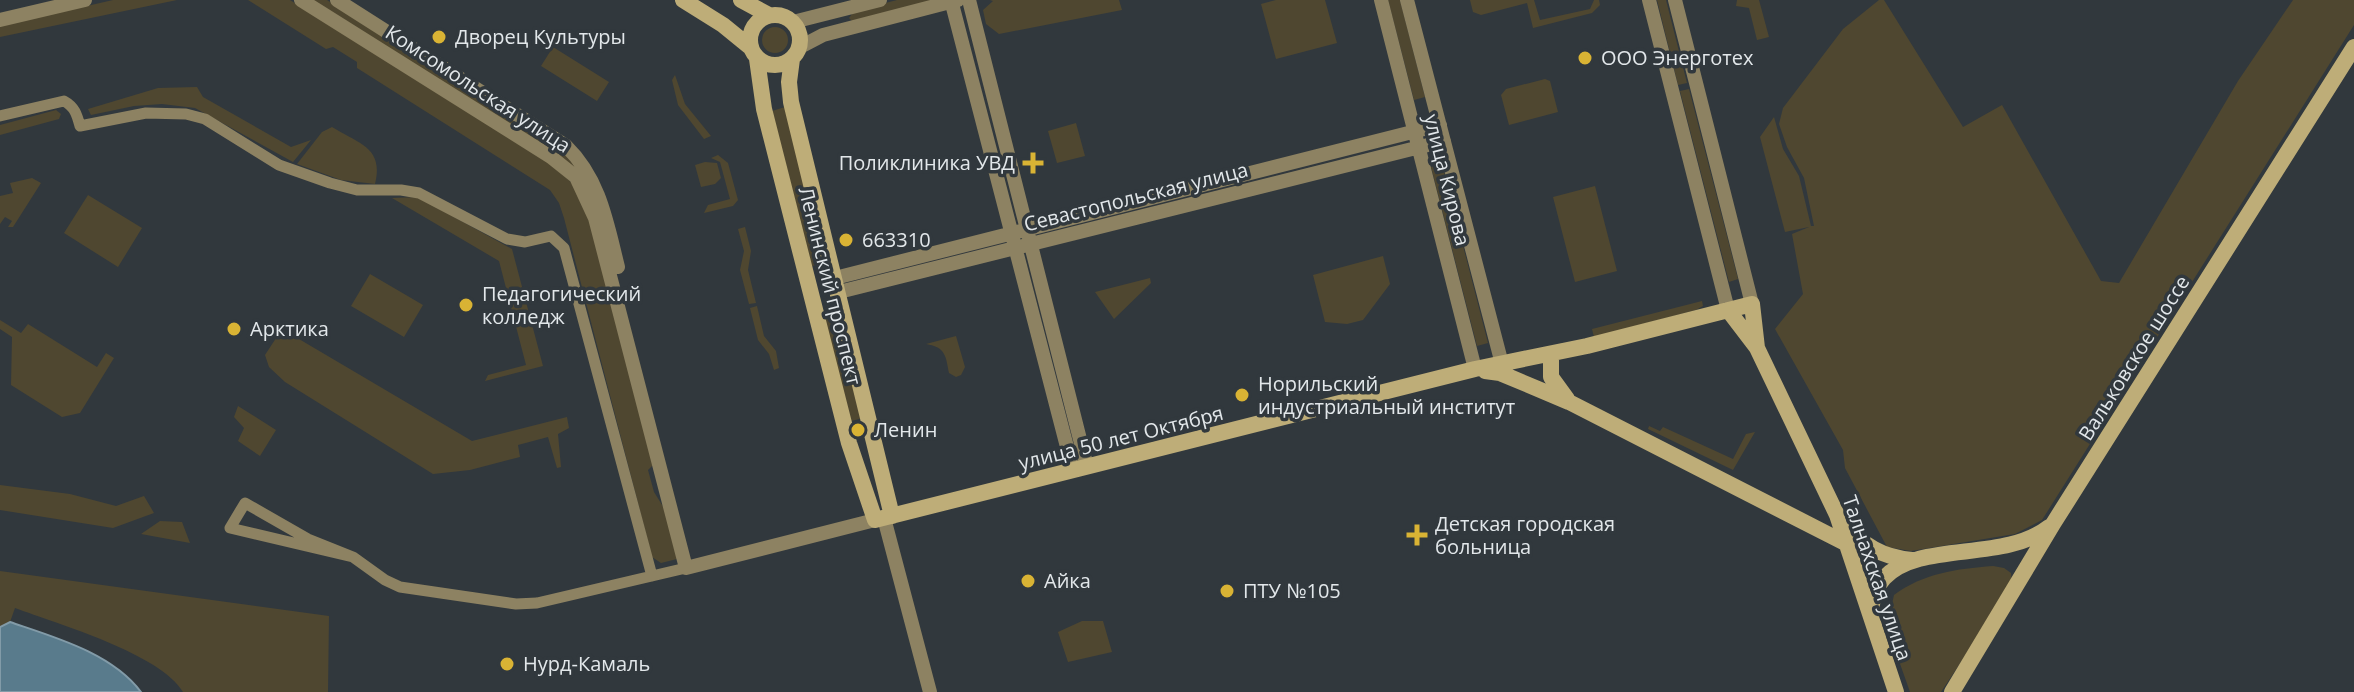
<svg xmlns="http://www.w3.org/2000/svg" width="2354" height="692" viewBox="0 0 2354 692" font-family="'Open Sans',sans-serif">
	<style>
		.green { fill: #4f4730 }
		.water { fill: #597b8c; stroke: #829ba8; stroke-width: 2 }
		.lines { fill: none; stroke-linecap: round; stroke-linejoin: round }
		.minor { stroke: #8d8262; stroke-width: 11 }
		.tertiary { stroke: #8d8262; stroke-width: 14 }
		.secondary { stroke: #bead78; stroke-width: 16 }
		.poi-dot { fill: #d9b334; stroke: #31383d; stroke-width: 3 }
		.labels { text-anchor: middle; stroke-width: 7; stroke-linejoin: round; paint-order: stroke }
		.poi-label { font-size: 20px; fill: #e2e7ea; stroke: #31383d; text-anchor: start }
		.street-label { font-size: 20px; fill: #e2e7ea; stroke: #31383d }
	</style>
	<rect width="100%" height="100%" fill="#31383d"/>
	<path class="green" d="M 113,0 L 177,0 L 0,37 L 0,26 Z
		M 248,0 L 290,0 L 554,166 L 574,185 L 587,211 L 653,465 L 648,470 L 654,492 L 664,508 L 677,559 L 661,563 L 652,557 L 564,218 L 559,203 L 550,190 L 357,68 L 357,62 L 333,47 L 326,49 Z
		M 311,0 L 327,0 L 552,141 L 569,156 L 585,183 Z
		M 897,0 L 936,0 L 852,21 L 849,18 L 854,11 Z
		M 990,0 L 1119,0 L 1122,10 L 999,34 L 986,24 L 983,10 L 993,1 Z
		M 1276,0 L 1325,0 L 1337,43 L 1276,59 L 1261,4 Z
		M 1388,0 L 1400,0 L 1425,97 L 1414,100 Z
		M 1470,0 L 1534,0 L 1540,20 L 1590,9 L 1594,0 L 1599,0 L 1600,5 L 1592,13 L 1533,28 L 1527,3 L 1481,15 L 1473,12 Z
		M 1657,0 L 1666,0 L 1687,83 L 1678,85 Z
		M 1737,0 L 1759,0 L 1769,37 L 1757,40 L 1749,8 L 1736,6 Z
		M 1879,0 L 1884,0 L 1963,127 L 2002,105 L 2101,281 L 2119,283 L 2238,81 L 2293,0 L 2354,0 L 2354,25 L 2042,520 L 2015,534 L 1911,551 L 1887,547 L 1845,468 L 1843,450 L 1775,329 L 1803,294 L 1792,234 L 1809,227 L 1785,232 L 1760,137 L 1774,117 L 1783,149 L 1799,176 L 1811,226 L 1814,226 L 1804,178 L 1787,147 L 1779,124 L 1783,108 L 1843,29 Z
		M762 40a13 13 0 1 1 26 0a13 13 0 1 1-26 0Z
		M 553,47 L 609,82 L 597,101 L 541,66 Z
		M 675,75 L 685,104 L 711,136 L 704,139 L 678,105 L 672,80 Z
		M 1545,79 L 1550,81 L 1558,112 L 1509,125 L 1501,95 L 1506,89 Z
		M 197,87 L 203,97 L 291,147 L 311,140 L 293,162 L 195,108 L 162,104 L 134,106 L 91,115 L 88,109 L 158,88 Z
		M 1689,89 L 1738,279 L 1729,282 L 1680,91 Z
		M 785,107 L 825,263 L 812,266 L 772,111 Z
		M 56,110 L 61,114 L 59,119 L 0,135 L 0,125 Z
		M 1076,123 L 1085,156 L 1057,163 L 1048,131 Z
		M 332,127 C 359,144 384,147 375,184 L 341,180 L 297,164 L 322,132 Z
		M 718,155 L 728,163 L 738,200 L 733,206 L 704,213 L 708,205 L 730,199 L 720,162 L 711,158 Z
		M 705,162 L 717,163 L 721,178 L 715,184 L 701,187 L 695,165 Z
		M 1442,164 L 1488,343 L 1477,346 L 1431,167 Z
		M 32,178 L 41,183 L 13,227 L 8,227 L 12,221 L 5,217 L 0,224 L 0,196 L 13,193 L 10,183 Z
		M 1595,186 L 1617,271 L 1575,282 L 1553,197 Z
		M 88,195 L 142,228 L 118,267 L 64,233 Z
		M 418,197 L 512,249 L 543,366 L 485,381 L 488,375 L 526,365 L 499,261 L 392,198 Z
		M 745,227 L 751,251 L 748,270 L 756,303 L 749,304 L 740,270 L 744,251 L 738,229 Z
		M 1383,256 L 1390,284 L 1363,320 L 1347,324 L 1325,322 L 1313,275 Z
		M 370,274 L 423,305 L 404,337 L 351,306 Z
		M 1150,278 L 1151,283 L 1114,319 L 1095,292 Z
		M 1702,301 L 1703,306 L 1696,310 L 1594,337 L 1592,329 Z
		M 757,306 L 764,336 L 776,351 L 779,368 L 774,370 L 769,354 L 758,340 L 750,308 Z
		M 836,309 L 864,418 L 851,421 L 823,312 Z
		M 0,320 L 21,333 L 28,324 L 97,367 L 106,353 L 114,358 L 80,413 L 62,417 L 11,385 L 12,337 L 0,329 Z
		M 282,329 L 472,441 L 567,417 L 569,428 L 558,434 L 561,467 L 557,468 L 548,437 L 518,445 L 520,457 L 470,470 L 433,474 L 285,382 L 269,367 L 265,355 Z
		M 956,336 L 965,367 L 961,375 L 956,377 L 949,373 C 946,357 946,347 926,344 Z
		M 238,406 L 276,430 L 260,456 L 238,441 L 244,428 L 234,417 Z
		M 1649,426 L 1660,431 L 1663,427 L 1733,459 L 1746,434 L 1755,432 L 1733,470 L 1648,429 Z
		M 0,485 L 70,494 L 116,506 L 144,496 L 154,513 L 113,528 L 0,510 Z
		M 160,521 L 182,522 L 190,543 L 141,534 Z
		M 1993,566 L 2004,568 L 2011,573 L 2012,585 L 1941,692 L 1910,692 L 1887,627 L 1894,595 C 1924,573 1956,569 1993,566 Z
		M 0,571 L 329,616 L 328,692 L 183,692 C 161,654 58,624 15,608 L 10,622 L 0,627 Z
		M 1082,621 L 1103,621 L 1112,652 L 1068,662 L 1058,632 Z"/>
	<path class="water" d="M 10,622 C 54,637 112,653 141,692 L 0,692 L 0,627 Z"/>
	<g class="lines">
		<path class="minor" d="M 0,116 L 64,101 C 75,107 77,115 80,126 L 146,113 L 186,114 L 205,119 L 279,165 L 330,183 L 357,190 L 401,190 L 419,193 L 507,239 L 525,242 L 551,236 L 564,248 L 652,576
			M 353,557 L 230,528 L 245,503 L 308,539 L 353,557 L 385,580 L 400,587 L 516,604 L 537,603 L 686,568"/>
		<path class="tertiary" d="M 301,0 L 551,157 L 576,177 L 595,218 L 686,568 L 875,520
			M 337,0 L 566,146 C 600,179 607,223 618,267
			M 951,0 L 1073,470
			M 969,0 L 1087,467
			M 1381,0 L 1475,369
			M 1407,0 L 1502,364
			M 1649,0 L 1728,310
			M 1675,0 L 1752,304
			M 0,20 L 85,0
			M 793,22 L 880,0
			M 800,47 L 823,35 L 958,0
			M 835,278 L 1440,125
			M 839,292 L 1444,141
			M 884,518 L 930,692"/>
		<path class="secondary" d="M 683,0 L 723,25 L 750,47
			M 741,0 L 769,15
			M750 40a25 25 0 1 1 50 0a25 25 0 1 1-50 0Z
			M 757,59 L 764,109 L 849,443 L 875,520 L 1475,369 L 1587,346 L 1752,304 L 1757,348
			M 792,59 L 789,82 L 791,102 L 892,516
			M 1728,310 L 1757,348 L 1837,515 L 1896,692
			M 1551,354 L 1551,377 L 1567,399
			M 1485,371 L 1500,373 L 1569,402 L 1847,544
			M 1844,523 C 1864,546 1881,557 1912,560
			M 1870,612 C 1873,600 1875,587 1884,578 C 1920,540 2003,563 2049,527
			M 1952,692 L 2053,524 L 2354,47"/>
	</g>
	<g class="poi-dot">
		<circle cx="439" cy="37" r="8"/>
		<circle cx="1585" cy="58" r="8"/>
		<path d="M1029 151h8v8h8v8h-8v8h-8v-8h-8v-8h8z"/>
		<circle cx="846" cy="240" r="8"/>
		<circle cx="466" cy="305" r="8"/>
		<circle cx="234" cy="329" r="8"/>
		<circle cx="1242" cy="395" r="8"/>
		<circle cx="858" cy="430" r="8"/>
		<path d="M1413 523h8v8h8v8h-8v8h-8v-8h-8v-8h8z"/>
		<circle cx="1028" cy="581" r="8"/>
		<circle cx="1227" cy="591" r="8"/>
		<circle cx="507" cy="664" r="8"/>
	</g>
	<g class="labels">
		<g class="poi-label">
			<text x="455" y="44">Дворец Культуры</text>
			<text x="1601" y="65">ООО Энерготех</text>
			<text x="1015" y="170" text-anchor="end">Поликлиника УВД</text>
			<text x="862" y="247">663310</text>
			<text x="482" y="301">Педагогический<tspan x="482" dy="23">колледж</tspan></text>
			<text x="250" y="336">Арктика</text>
			<text x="1258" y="391">Норильский<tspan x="1258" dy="23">индустриальный институт</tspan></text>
			<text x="874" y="437">Ленин</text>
			<text x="1435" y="531">Детская городская<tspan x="1435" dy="23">больница</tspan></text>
			<text x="1044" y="588">Айка</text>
			<text x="1243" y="598">ПТУ №105</text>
			<text x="523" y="671">Нурд-Камаль</text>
		</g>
		<g class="street-label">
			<text transform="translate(478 89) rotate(33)" y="7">Комсомольская улица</text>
			<text transform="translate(1447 180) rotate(76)" y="7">улица Кирова</text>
			<text transform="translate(1136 197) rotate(-14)" y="7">Севастопольская улица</text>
			<text transform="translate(830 286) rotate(76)" y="7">Ленинский проспект</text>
			<text transform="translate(2134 358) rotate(-58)" y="7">Вальковское шоссе</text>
			<text transform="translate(1121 438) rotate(-14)" y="7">улица 50 лет Октября</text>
			<text transform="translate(1877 578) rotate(71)" y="7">Талнахская улица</text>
		</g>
	</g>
</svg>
